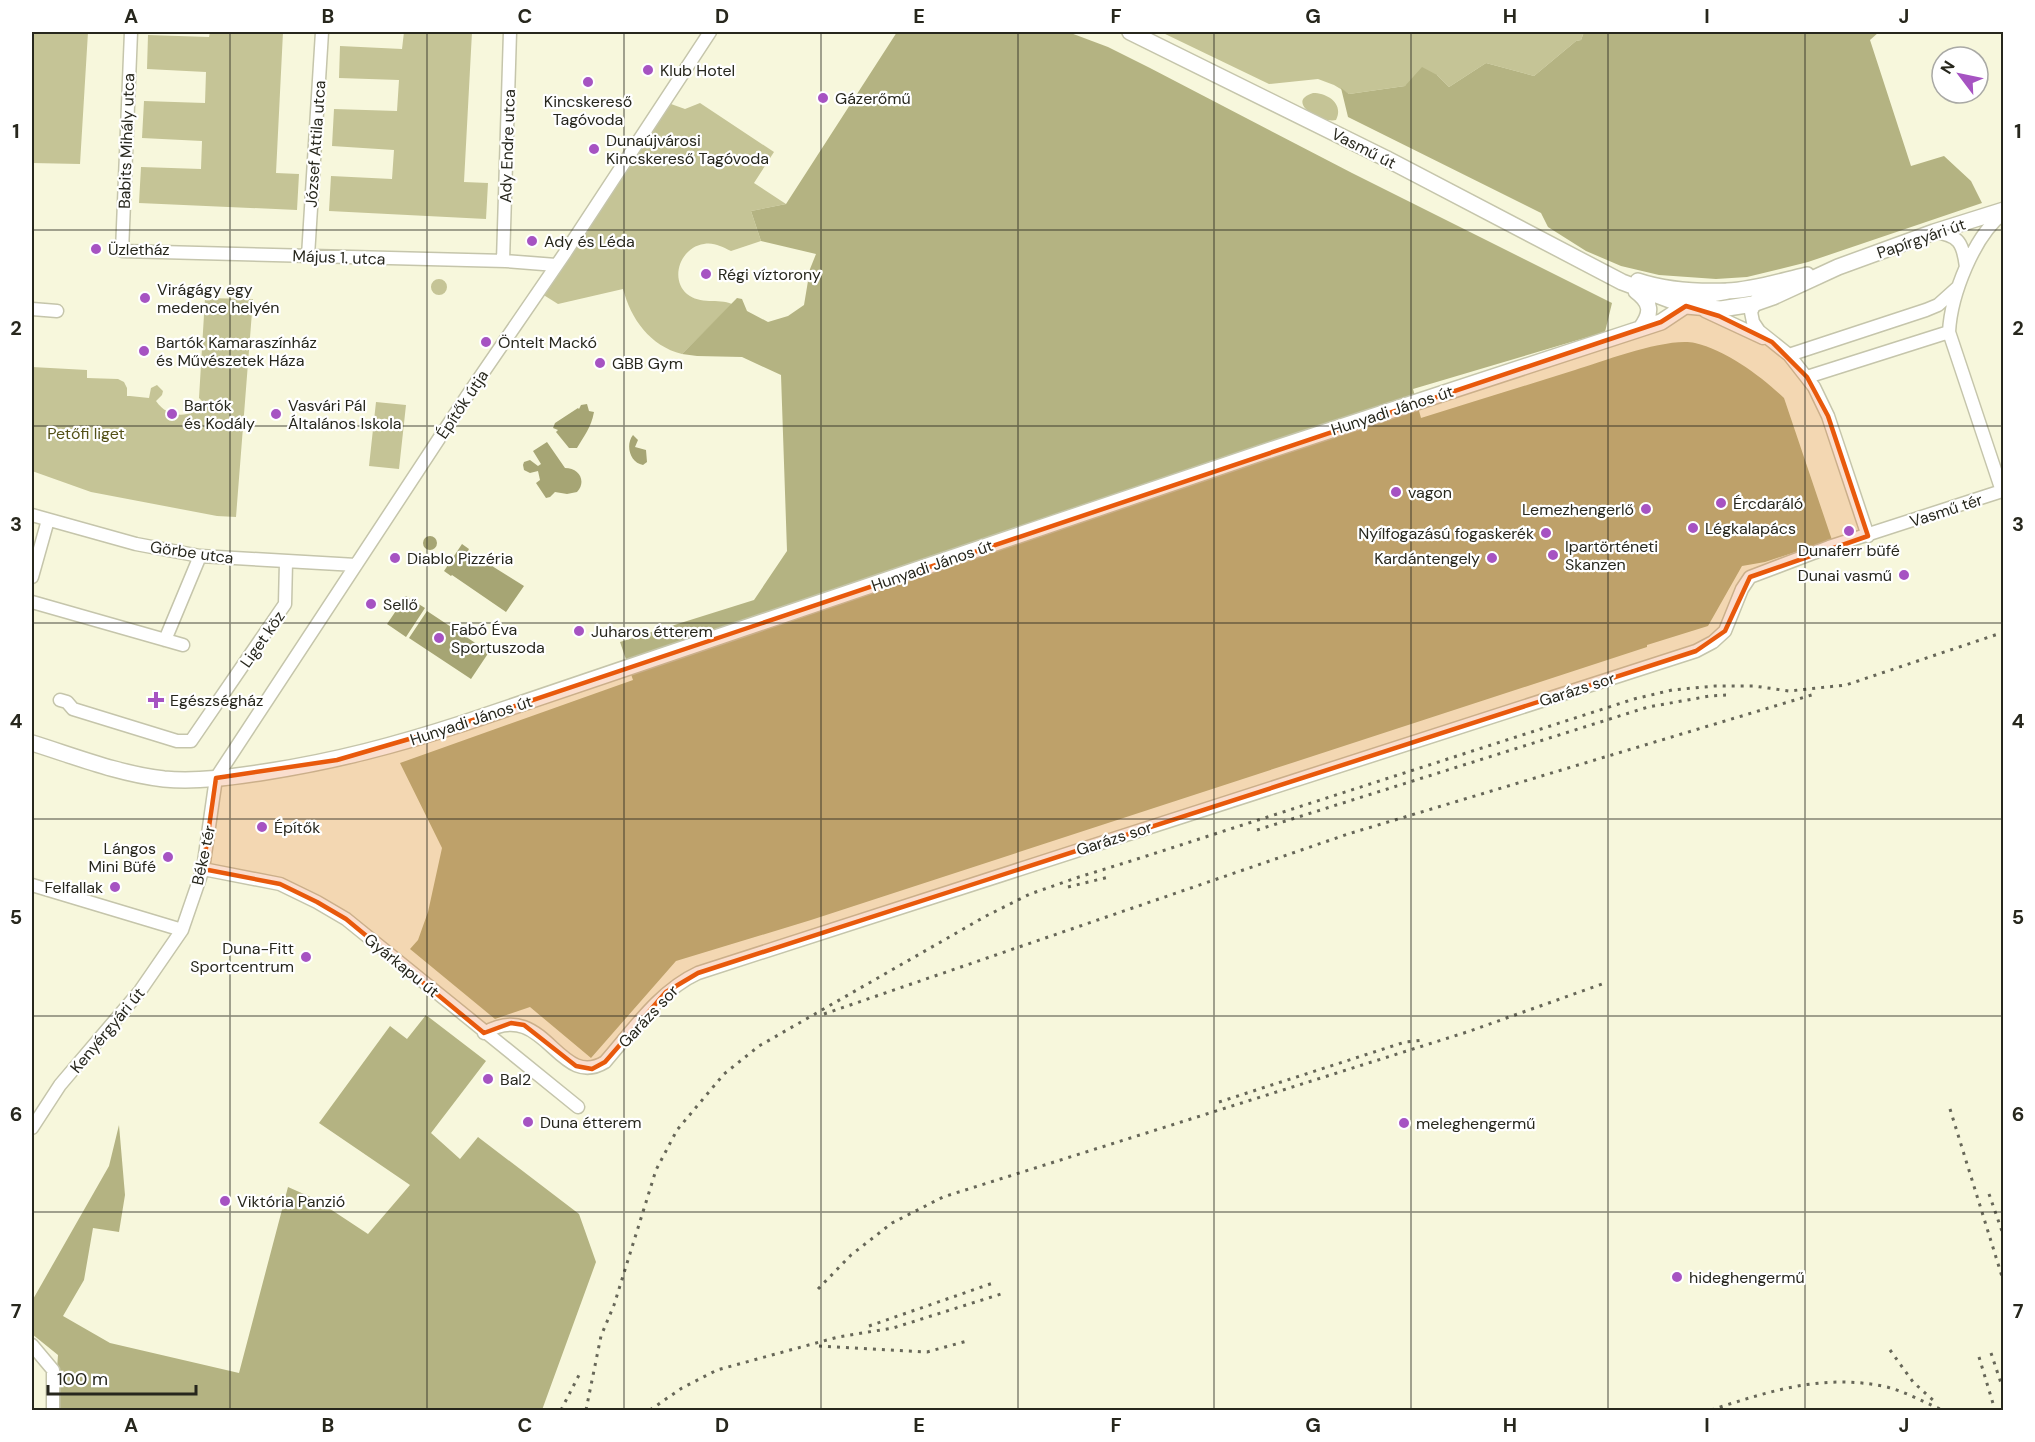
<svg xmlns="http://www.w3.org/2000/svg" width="2035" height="1442" viewBox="0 0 2035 1442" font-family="'DM Sans',sans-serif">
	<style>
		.green { fill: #c5c496 }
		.forest { fill: #b4b382 }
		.water { fill: #a6a574 }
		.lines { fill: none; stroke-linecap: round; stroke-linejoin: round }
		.minor-casing { stroke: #c5c5ab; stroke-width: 15 }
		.tertiary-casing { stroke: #c5c5ab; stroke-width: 18 }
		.minor { stroke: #fff; stroke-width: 12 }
		.tertiary { stroke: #fff; stroke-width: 15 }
		.rail { stroke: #676758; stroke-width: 3; stroke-dasharray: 3 6; stroke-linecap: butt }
		.marked { fill: #e8590c; fill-opacity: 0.2; stroke: #e8590c; stroke-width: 4.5; stroke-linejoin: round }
		.grid { fill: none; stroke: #27271d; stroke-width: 1.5; stroke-opacity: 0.55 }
		.poi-dot { fill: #a653c2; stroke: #fff; stroke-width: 2 }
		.labels { text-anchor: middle; stroke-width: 4.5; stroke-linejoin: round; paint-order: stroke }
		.poi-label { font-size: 16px; fill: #27271d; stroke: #fff; text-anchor: start }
		.street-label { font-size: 16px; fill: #27271d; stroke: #fff }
		.park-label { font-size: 16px; fill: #545118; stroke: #fff }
		.neatline { fill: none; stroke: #27271d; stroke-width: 2 }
		.grid-label { font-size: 20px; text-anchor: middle; font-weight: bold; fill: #27271d }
	</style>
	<rect width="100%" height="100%" fill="#f7f7dc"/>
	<path class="green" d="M 32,32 L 88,32 L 80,164 L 32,163 Z
		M 210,32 L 283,32 L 276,173 L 299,174 L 297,210 L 139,203 L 141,167 L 201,169 L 202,141 L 142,138 L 144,101 L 205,103 L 206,72 L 147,69 L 148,35 L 209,37 Z
		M 404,32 L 472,32 L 464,182 L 488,183 L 486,219 L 329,211 L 331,176 L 392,179 L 394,150 L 332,146 L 334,109 L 397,111 L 399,80 L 339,78 L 340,46 L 402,49 Z
		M 1161,32 L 1584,32 L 1581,40 L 1576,41 L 1534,76 L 1486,63 L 1449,87 L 1437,75 L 1405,86 L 1349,94 L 1334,85 L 1318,79 L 1269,84 Z
		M 1313,93 C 1328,93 1344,104 1336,120 C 1322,124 1284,102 1313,93 Z
		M 700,103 L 774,152 L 754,183 L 786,204 L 751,211 L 761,241 L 731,251 C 722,247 714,242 704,244 C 681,247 669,278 687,294 C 700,305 718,298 732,304 L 682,354 C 650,346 631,319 623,289 L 558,304 L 542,294 L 671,104 L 685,109 Z
		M431 287a8 8 0 1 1 16 0a8 8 0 1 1-16 0Z
		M 205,298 L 253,299 L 236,517 L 217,516 L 91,492 L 32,471 L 32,367 L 87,370 L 87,378 L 118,379 L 124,382 L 127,388 L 127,396 L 130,396 L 149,398 L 151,388 L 157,385 L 163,391 L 162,395 L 156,401 C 168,419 190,418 206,405 L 199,398 Z
		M 376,402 L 406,405 L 399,469 L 369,466 Z"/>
	<path class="forest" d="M 897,32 L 1068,32 L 1108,47 L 1150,68 L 1352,173 L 1612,303 L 1605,332 L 1413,389 L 1421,418 C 1473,402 1524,386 1575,370 C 1604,361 1667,337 1695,343 C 1726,350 1762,377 1784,398 L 1832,540 L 1765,562 L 1742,566 L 1708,626 L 1647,645 L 1647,647 L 811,920 L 676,961 L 591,1058 L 530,1007 L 495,1019 L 410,949 L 418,940 L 428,912 L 442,848 L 400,763 L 633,680 L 620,642 L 754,600 L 787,551 L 781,375 L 742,357 L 697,356 L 682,354 L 737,298 L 742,299 L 747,311 L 768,322 L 788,316 L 804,305 L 810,269 L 816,254 L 761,241 L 751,211 L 786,204 Z
		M 1584,32 L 1879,32 L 1870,40 L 1911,166 L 1944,156 L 1971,181 L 1982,203 L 1808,262 L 1747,277 L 1716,279 L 1659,275 L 1621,266 L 1586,251 L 1548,227 L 1541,213 L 1348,117 L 1341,88 L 1349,94 L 1405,86 L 1422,67 L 1437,75 L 1449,87 L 1486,63 L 1534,76 L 1576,41 L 1581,40 Z
		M 426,1015 L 486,1061 L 431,1133 L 460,1159 L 478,1137 L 579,1214 L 596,1262 L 542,1410 L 54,1410 L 58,1355 L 32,1334 L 32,1301 L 109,1166 L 119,1125 L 125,1195 L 119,1232 L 93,1228 L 84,1280 L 63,1316 L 110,1343 L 239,1373 L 288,1187 L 315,1199 L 368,1234 L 410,1185 L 319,1123 L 390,1026 L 407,1039 Z"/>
	<path class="water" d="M 587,404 L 589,411 L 594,412 C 591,428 584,436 577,448 L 569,448 L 556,432 L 558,430 L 553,428 L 555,423 L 578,408 L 579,409 L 581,405 Z
		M 633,435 L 638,440 L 635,447 L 646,450 L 647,462 L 643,465 C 630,463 625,445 633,435 Z
		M 547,442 L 565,468 C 579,468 587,481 577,492 L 567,494 L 555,492 L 550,497 L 546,498 L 536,483 L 540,480 L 538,471 L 530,473 L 524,470 L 523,465 L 524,462 L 530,460 L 538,466 L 541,464 L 533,451 Z
		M423 543a7 7 0 1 1 14 0a7 7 0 1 1-14 0Z
		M 462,544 L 469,549 L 468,551 L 524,586 L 506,612 L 452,575 L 451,576 L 444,571 Z
		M 406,596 L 425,608 L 406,637 L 387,624 Z
		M 427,611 L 489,652 L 471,679 L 409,638 Z"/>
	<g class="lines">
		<defs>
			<path id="minor" d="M 131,32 L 122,251 L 506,261 L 556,265
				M 1934,232 C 1959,235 1963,243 1966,267
				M 308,256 L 322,32
				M 503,261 L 510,32
				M 1758,297 L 1751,312 L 1753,322 L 1759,331 L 1789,355 L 1814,387 L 1828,416 L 1868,536
				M 32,309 L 57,311
				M 1705,311 L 1763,338
				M 1789,355 L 1926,310 L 1938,305 L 1958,287
				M 1807,377 L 1949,332
				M 32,515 L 136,544 L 200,556 L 356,565
				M 32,577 L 48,520
				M 32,602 L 183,645
				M 165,640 L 200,556
				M 60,700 L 67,702 L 73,709 L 177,741 L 191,741 L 285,604 L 286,562
				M 203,869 L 280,884 L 317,902 L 346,919 L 578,1107
				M 32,885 L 182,930
				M 484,1033 C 545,997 558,1091 605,1062 C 633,1030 659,991 698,973 L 1696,651 L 1713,642 L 1725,631 L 1742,589 L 1750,577 L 1829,547 L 2002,491 L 1949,332 C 1951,295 1974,235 2004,213
				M 32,1128 L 60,1085 L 140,991 L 182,930 L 203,869 L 216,778 L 467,396 L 565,253 L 710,32
				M 32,1345 L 53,1370 L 53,1410"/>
			<path id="tertiary" d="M 1130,32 L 1385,158 L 1622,282 L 1686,306 L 1721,309 L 1753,304 L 1773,297 L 1838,267 L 1934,232 L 2004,210
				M 1638,281 C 1665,290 1699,292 1727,291 C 1754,290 1781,281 1807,275
				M 1636,291 C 1652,303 1652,313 1641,328
				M 32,743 C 74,756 119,774 164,779 C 198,782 232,777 265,772 C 336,761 396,745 464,723 L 1264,452 L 1661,322 L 1700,296 L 1728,291"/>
		</defs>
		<use href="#minor" class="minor-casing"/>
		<use href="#tertiary" class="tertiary-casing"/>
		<use href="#minor" class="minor"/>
		<use href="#tertiary" class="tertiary"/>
		<path class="rail" d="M 1257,830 L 1648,707 L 1710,696 L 1726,695
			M 1068,887 L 1109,877
			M 824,1014 L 1348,834 L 1815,694
			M 1219,1102 L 1405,1042 L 1425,1040
			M 1950,1109 L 2004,1283
			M 1989,1194 L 2004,1237
			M 818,1289 L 851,1255 L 892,1223 L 943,1197 L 1467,1032 L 1605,983
			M 869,1326 L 996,1282
			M 819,1346 L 927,1352 L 967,1341
			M 1890,1350 L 1913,1382 L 1933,1400
			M 1991,1353 L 2004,1392
			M 1979,1357 L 1995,1410
			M 561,1410 L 579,1375
			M 586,1410 L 601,1336 L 614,1305 L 656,1170 L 677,1130 L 724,1074 L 759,1046 L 986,916 L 1030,894 L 1079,877 L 1134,860 L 1634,699 L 1672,690 L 1715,686 L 1754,686 L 1789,691 L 1846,685 L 2004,632
			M 650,1410 L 682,1388 L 717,1370 L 838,1337 L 893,1328 L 1001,1294
			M 1711,1410 C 1770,1391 1824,1373 1887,1387 C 1906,1392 1924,1402 1942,1410"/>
	</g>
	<path class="marked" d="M 1686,306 L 1719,316 L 1772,342 L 1807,377 L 1828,416 L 1868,536 L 1750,577 L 1725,631 L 1696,651 L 698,973 L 666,992 L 605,1062 L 592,1069 L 576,1066 L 524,1025 L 511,1023 L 484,1033 L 346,919 L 317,902 L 280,884 L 203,869 L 216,778 L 337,760 L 464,723 L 1661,322 Z"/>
	<path class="grid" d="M 230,32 L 230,1410M 427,32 L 427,1410M 624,32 L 624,1410M 821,32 L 821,1410M 1018,32 L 1018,1410M 1214,32 L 1214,1410M 1411,32 L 1411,1410M 1608,32 L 1608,1410M 1805,32 L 1805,1410M 32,230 L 2004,230M 32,426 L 2004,426M 32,623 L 2004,623M 32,819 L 2004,819M 32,1016 L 2004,1016M 32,1212 L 2004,1212"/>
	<g class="poi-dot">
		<circle cx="648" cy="70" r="6"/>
		<circle cx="588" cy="82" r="6"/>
		<circle cx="823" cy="98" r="6"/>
		<circle cx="594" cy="149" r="6"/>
		<circle cx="532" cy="241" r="6"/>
		<circle cx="96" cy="249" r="6"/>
		<circle cx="706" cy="274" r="6"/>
		<circle cx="145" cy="298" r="6"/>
		<circle cx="486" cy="342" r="6"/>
		<circle cx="144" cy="351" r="6"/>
		<circle cx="600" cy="363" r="6"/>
		<circle cx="172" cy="414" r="6"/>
		<circle cx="276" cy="414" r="6"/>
		<circle cx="1396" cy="492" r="6"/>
		<circle cx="1721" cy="503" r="6"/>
		<circle cx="1646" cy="509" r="6"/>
		<circle cx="1693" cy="528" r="6"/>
		<circle cx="1849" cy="531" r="6"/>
		<circle cx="1546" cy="533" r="6"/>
		<circle cx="1553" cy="555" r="6"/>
		<circle cx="395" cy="558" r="6"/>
		<circle cx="1492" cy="558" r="6"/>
		<circle cx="1904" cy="575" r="6"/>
		<circle cx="371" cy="604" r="6"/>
		<circle cx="579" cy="631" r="6"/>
		<circle cx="439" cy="638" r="6"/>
		<path d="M153 691h6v6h6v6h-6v6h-6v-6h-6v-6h6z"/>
		<circle cx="262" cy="827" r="6"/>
		<circle cx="168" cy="857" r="6"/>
		<circle cx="115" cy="887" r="6"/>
		<circle cx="306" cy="957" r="6"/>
		<circle cx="488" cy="1079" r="6"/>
		<circle cx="528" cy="1122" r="6"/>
		<circle cx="1404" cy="1123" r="6"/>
		<circle cx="225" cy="1201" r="6"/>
		<circle cx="1677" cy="1277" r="6"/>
	</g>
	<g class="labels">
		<g class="poi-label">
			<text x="660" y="76">Klub Hotel</text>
			<text x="835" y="104">Gázerőmű</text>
			<text x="588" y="107" text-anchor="middle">Kincskereső<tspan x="588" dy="18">Tagóvoda</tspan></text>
			<text x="606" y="146">Dunaújvárosi<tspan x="606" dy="18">Kincskereső Tagóvoda</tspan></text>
			<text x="544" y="247">Ady és Léda</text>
			<text x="108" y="255">Üzletház</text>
			<text x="718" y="280">Régi víztorony</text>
			<text x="157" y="295">Virágágy egy<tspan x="157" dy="18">medence helyén</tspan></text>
			<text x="156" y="348">Bartók Kamaraszínház<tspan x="156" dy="18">és Művészetek Háza</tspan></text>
			<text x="498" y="348">Öntelt Mackó</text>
			<text x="612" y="369">GBB Gym</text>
			<text x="184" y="411">Bartók<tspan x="184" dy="18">és Kodály</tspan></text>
			<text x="288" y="411">Vasvári Pál<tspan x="288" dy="18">Általános Iskola</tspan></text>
			<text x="1408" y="498">vagon</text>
			<text x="1733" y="509">Ércdaráló</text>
			<text x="1634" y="515" text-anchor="end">Lemezhengerlő</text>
			<text x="1705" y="534">Légkalapács</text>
			<text x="1534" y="539" text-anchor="end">Nyílfogazású fogaskerék</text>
			<text x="1565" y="552">Ipartörténeti<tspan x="1565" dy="18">Skanzen</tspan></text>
			<text x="1849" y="556" text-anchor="middle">Dunaferr büfé</text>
			<text x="407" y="564">Diablo Pizzéria</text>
			<text x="1480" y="564" text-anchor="end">Kardántengely</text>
			<text x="1892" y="581" text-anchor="end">Dunai vasmű</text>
			<text x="383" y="610">Sellő</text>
			<text x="451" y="635">Fabó Éva<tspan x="451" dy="18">Sportuszoda</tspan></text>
			<text x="591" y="637">Juharos étterem</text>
			<text x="170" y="706">Egészségház</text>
			<text x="274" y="833">Építők</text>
			<text x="156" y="854" text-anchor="end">Lángos<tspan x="156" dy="18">Mini Büfé</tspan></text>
			<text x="103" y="893" text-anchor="end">Felfallak</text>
			<text x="294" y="954" text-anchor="end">Duna-Fitt<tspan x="294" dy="18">Sportcentrum</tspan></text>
			<text x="500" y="1085">Bal2</text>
			<text x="540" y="1128">Duna étterem</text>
			<text x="1416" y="1129">meleghengermű</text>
			<text x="237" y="1207">Viktória Panzió</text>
			<text x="1689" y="1283">hideghengermű</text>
		</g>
		<g class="street-label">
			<text transform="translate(126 141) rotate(-88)" y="6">Babits Mihály utca</text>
			<text transform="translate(315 144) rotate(-86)" y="6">József Attila utca</text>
			<text transform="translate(507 146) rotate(-88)" y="6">Ady Endre utca</text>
			<text transform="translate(1364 148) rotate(27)" y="6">Vasmű út</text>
			<text transform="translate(1921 238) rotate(-19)" y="6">Papírgyári út</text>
			<text transform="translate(339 257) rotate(2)" y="6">Május 1. utca</text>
			<text transform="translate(462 404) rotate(-56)" y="6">Építők útja</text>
			<text transform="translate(1392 410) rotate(-18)" y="6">Hunyadi János út</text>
			<text transform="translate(1946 510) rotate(-18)" y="6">Vasmű tér</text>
			<text transform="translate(192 552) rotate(8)" y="6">Görbe utca</text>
			<text transform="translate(932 565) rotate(-19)" y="6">Hunyadi János út</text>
			<text transform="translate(262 639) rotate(-55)" y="6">Liget köz</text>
			<text transform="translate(1577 689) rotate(-18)" y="6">Garázs sor</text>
			<text transform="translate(471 720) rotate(-18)" y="6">Hunyadi János út</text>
			<text transform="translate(1114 838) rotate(-18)" y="6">Garázs sor</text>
			<text transform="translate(203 855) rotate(-78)" y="6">Béke tér</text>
			<text transform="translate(402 965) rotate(39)" y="6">Gyárkapu út</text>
			<text transform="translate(648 1016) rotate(-47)" y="6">Garázs sor</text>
			<text transform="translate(107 1030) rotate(-50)" y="6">Kenyérgyári út</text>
		</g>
		<g class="park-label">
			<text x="86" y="439">Petőfi liget</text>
		</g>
	</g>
	<rect width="2035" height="1442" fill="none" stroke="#ffffff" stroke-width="66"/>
	<g transform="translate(1960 75) rotate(302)"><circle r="28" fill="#ffffff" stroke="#a9a9a5" stroke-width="1.5"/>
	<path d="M0-4.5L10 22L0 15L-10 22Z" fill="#a653c2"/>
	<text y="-9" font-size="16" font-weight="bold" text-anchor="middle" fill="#27271d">N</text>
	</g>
	<path d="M48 1385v9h148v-9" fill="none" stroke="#27271d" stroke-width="3"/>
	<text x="57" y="1385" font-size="18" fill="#27271d" stroke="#ffffff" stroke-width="4.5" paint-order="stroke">100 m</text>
	<rect x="33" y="33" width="1969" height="1376" class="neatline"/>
	<g class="grid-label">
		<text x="131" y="23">A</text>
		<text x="328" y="23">B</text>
		<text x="525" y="23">C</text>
		<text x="722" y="23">D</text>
		<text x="919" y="23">E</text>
		<text x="1116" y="23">F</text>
		<text x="1313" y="23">G</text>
		<text x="1510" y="23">H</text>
		<text x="1707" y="23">I</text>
		<text x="1904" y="23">J</text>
		<text x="16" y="138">1</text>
		<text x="2018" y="138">1</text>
		<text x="16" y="335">2</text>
		<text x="2018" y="335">2</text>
		<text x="16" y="531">3</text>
		<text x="2018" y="531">3</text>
		<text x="16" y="728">4</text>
		<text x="2018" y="728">4</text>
		<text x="16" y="924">5</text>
		<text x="2018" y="924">5</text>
		<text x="16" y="1121">6</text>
		<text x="2018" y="1121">6</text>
		<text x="16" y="1318">7</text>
		<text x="2018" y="1318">7</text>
		<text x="131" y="1432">A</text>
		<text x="328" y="1432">B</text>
		<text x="525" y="1432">C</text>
		<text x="722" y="1432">D</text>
		<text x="919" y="1432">E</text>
		<text x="1116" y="1432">F</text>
		<text x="1313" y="1432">G</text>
		<text x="1510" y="1432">H</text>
		<text x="1707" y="1432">I</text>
		<text x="1904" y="1432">J</text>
	</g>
</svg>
